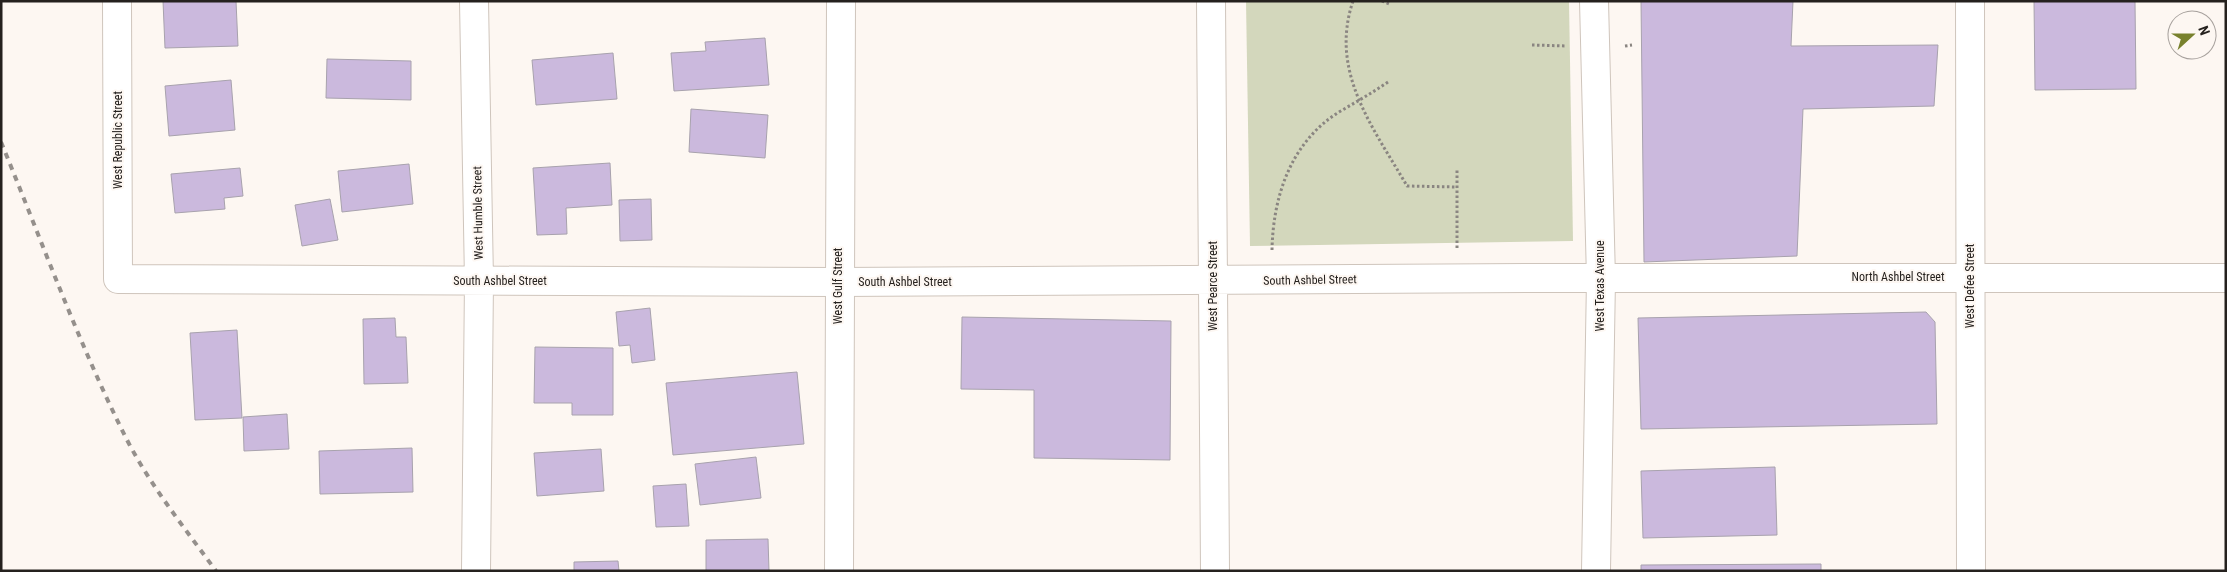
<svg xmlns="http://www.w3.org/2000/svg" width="2227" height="572" viewBox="0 0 2227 572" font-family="'Roboto Condensed',sans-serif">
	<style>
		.green { fill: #d3d7bc }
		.building { fill: #cbb9dd; stroke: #a8a2ad }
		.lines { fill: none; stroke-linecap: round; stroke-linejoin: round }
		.street-casing { stroke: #cfc5bc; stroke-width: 30 }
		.secondary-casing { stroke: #cfc5bc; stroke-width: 30 }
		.path { stroke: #8a8581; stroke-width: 3; stroke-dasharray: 2.5 2.5; stroke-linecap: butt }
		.street { stroke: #fff; stroke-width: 28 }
		.secondary { stroke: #fff; stroke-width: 28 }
		.rail { stroke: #95908c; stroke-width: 4; stroke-dasharray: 6 6; stroke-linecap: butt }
		.labels { text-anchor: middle; stroke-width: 4; stroke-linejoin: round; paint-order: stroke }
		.street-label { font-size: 12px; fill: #25211e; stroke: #fdf7f2 }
	</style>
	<rect width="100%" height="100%" fill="#fdf7f2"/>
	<path class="green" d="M 1246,1 L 1569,1 L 1573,241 L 1250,246 Z"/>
	<path class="building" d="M 163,1 L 236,1 L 238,46 L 165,48 Z
		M 1641,1 L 1793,1 L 1791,46 L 1938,45 L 1934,106 L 1803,109 L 1797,256 L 1644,262 Z
		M 2034,1 L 2135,1 L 2136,89 L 2035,90 Z
		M 765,38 L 769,85 L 674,91 L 671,53 L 706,51 L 705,42 Z
		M 613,53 L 617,99 L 536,105 L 532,60 Z
		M 327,59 L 411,61 L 411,100 L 326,98 Z
		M 231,80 L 235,130 L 169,136 L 165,86 Z
		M 691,109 L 768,115 L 765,158 L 689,152 Z
		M 610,163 L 612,205 L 566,208 L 567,234 L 537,235 L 533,168 Z
		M 409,164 L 413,204 L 342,212 L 338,171 Z
		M 240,168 L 243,196 L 224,198 L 225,209 L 175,213 L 171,174 Z
		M 330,199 L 338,240 L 302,246 L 295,205 Z
		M 651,199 L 652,240 L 620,241 L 619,200 Z
		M 650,308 L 655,360 L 632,363 L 630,345 L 619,346 L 616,312 Z
		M 1926,312 L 1935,322 L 1937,424 L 1641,429 L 1638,318 Z
		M 962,317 L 1171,321 L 1170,460 L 1034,458 L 1034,390 L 961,389 Z
		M 395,318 L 396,337 L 406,337 L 408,383 L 364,384 L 363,319 Z
		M 237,330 L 242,418 L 195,420 L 190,333 Z
		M 535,347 L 613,348 L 613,415 L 572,415 L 572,403 L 534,403 Z
		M 797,372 L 804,444 L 673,455 L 666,383 Z
		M 287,414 L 289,449 L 244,451 L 243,417 Z
		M 412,448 L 413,492 L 320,494 L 319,451 Z
		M 601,449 L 604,491 L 537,496 L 534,453 Z
		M 756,457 L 761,498 L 700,505 L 695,464 Z
		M 1775,467 L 1777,535 L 1643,538 L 1641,471 Z
		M 686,484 L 689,526 L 656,527 L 653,486 Z
		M 768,539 L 769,571 L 706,571 L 706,540 Z
		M 618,561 L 619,571 L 574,571 L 574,562 Z
		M 1821,564 L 1821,571 L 1641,571 L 1641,565 Z"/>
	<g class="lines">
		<defs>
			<path id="street" d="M 117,1 L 118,279 L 838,282 L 1537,278 L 2226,278
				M 474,1 L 479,281 L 476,571
				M 1211,1 L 1215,571"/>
			<path id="secondary" d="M 1594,1 L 1601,279 L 1596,571
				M 1970,1 L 1971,571
				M 839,571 L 841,1"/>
		</defs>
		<use href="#street" class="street-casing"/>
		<use href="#secondary" class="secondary-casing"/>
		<path class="path" d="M 1353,1 C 1329,72 1373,127 1407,186 L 1457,187
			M 1382,1 L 1389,4
			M 1532,45 L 1567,46
			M 1625,46 L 1632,45
			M 1457,248 L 1457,169
			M 1272,250 C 1273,196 1291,142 1339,112 C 1356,102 1372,93 1388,82"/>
		<use href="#street" class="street"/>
		<use href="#secondary" class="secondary"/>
		<path class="rail" d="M 1,142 C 41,239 78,342 125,436 C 149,484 184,527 216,571"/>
	</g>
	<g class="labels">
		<g class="street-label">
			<text transform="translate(118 140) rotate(-90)" y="4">West Republic Street</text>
			<text transform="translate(478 213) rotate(-91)" y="4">West Humble Street</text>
			<text x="1898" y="281">North Ashbel Street</text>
			<text transform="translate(1310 280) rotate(-1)" y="4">South Ashbel Street</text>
			<text x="500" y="285">South Ashbel Street</text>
			<text x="905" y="286">South Ashbel Street</text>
			<text transform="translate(838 286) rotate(-90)" y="4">West Gulf Street</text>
			<text transform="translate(1213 286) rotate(-90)" y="4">West Pearce Street</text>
			<text transform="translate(1600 286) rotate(-90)" y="4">West Texas Avenue</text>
			<text transform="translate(1970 286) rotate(-90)" y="4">West Defee Street</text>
		</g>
	</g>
	<rect width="2227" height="572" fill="none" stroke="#25211e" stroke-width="5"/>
	<g transform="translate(2192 35) rotate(69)"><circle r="24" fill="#fdf7f2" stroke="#a7a19d"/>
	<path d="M0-4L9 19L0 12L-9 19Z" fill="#78812d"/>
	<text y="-8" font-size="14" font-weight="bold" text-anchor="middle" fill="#25211e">N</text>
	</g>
</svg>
